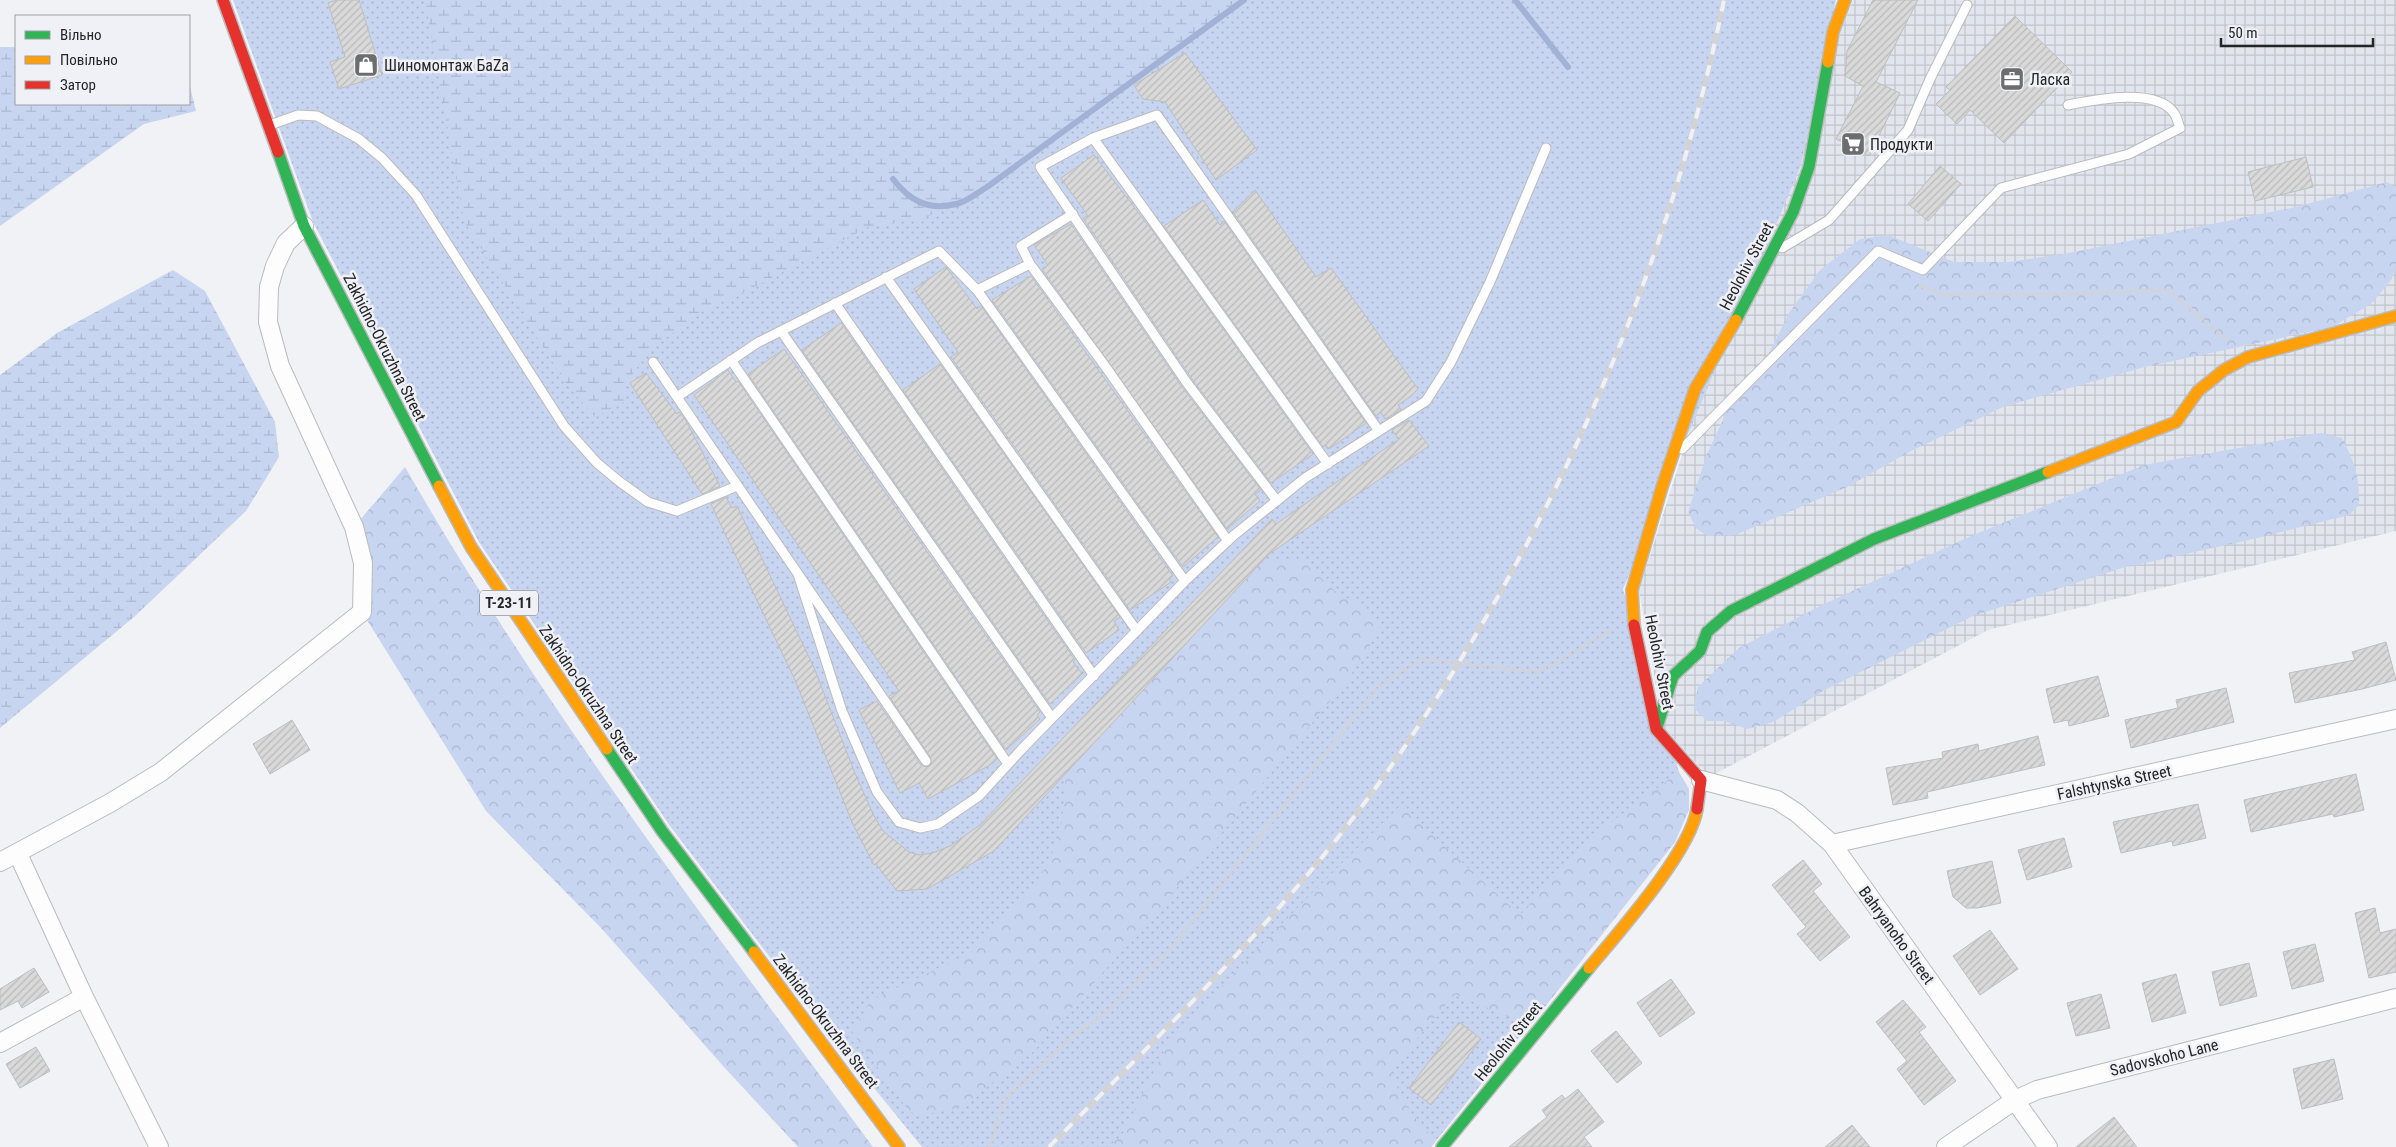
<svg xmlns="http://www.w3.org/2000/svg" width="2396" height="1147" viewBox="0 0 2396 1147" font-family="'Roboto Condensed',sans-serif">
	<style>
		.industrial { fill: url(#industrial-grid) }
		.grass { fill: url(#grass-dots) }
		.forest { fill: url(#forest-crowns) }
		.wetland { fill: url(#wetland-marsh) }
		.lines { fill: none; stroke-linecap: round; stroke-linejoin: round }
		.stream { stroke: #a2b2d6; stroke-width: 6 }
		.building { fill: url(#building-hatch); stroke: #bdbebf }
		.lane-casing { stroke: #babbbd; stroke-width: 11 }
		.street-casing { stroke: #babbbd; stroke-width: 20 }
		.fast-casing { stroke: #babbbd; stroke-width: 14 }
		.slow-casing { stroke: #babbbd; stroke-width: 14 }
		.jam-casing { stroke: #babbbd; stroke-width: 14 }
		.path { stroke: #d3d3d4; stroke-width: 3; stroke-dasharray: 5 2.5; stroke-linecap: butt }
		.lane { stroke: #fdfdfe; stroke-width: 9 }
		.street { stroke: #fdfdfe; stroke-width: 18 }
		.fast { stroke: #30b455; stroke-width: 11 }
		.slow { stroke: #ff9f0a; stroke-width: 11 }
		.jam { stroke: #e5322d; stroke-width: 11 }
		.rail-casing { stroke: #d3d3d4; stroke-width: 5.5 }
		.rail { stroke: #eff1f6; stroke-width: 4; stroke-dasharray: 11; stroke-linecap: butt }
		.labels { text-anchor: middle; stroke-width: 5; stroke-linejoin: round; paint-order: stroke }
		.shield { fill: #eff1f6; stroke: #626265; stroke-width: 1 }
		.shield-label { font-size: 15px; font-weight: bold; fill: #252527 }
		.poi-label { font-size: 16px; fill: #252527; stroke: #eff1f6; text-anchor: start }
		.street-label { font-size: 16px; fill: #252527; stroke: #eff1f6 }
	</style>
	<defs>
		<pattern id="industrial-grid" width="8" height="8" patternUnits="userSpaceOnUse" patternTransform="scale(1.25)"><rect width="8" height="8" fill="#e1e5ed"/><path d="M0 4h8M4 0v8" fill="none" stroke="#c1c4cb"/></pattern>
		<pattern id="grass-dots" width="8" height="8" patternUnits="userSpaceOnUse" patternTransform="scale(1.25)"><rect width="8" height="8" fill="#c8d5f1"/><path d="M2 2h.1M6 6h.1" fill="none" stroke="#acb7cf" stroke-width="1.8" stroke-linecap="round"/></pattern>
		<pattern id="forest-crowns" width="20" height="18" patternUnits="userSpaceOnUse" patternTransform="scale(1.25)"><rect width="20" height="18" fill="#c8d5f1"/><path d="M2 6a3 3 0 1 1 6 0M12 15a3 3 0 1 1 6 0" fill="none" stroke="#acb7cf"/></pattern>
		<pattern id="wetland-marsh" width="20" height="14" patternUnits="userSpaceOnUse" patternTransform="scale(1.25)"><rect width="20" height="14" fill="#c8d5f1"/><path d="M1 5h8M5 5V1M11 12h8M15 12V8" fill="none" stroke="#acb7cf"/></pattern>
		<pattern id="building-hatch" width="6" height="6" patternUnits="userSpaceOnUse" patternTransform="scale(1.25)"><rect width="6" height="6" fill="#d9d9d9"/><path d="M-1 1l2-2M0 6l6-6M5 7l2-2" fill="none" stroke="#bababa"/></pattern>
	</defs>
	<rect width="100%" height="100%" fill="#f0f2f5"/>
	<path class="industrial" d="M 1853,0 L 2396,0 L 2396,531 L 1988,630 L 1709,777 L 1663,726 L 1639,590 L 1702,392 Z"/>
	<path class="grass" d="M 233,0 L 1836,0 L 1801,165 L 1623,589 L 1679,772 L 1675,842 L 1431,1147 L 922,1147 L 801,998 L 670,826 L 479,542 L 313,222 Z"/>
	<path class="forest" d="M 2387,182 L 2396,188 L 2396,264 L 2392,279 L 2371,304 L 2332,327 L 2145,367 L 2005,406 L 1909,452 L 1847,487 L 1735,535 L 1707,536 L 1696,528 L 1688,512 L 1707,454 L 1723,420 L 1727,401 L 1757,377 L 1789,313 L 1820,270 L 1860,239 L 1888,235 L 1954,262 L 2008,262 L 2064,254 L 2296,207 Z
		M 2321,433 L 2342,438 C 2355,462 2360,478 2359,505 L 2349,515 L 2249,540 L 2122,568 L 1973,616 L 1823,691 L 1773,722 L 1747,729 L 1724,721 L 1707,721 L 1694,708 L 1698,687 L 1739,648 L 1820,606 L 1971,536 L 2144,465 Z
		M 405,467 C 542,706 710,926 873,1147 L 798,1147 L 724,1067 L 602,929 L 486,811 L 362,612 L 354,527 Z
		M 1299,558 L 1336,592 L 1368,610 L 1380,630 L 1348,679 L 1166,901 L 1034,1051 L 961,1107 L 927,1114 L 915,1114 L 909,1111 L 852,1032 L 871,1000 L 972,952 L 1035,888 L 1061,835 L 1066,772 L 1262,562 Z
		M 1679,772 L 1689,789 L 1689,810 L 1675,842 L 1530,1026 L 1455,994 L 1392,1068 C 1398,1101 1414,1117 1436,1141 L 1431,1147 L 1108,1147 L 1122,1135 L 1169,1041 L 1305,900 L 1400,806 L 1520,915 L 1589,839 Z"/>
	<path class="wetland" d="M 425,0 L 1244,0 L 987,187 L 923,219 L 868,227 L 756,286 L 701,312 L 651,349 L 625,384 L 626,401 L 595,417 L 567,385 L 464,221 Z
		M 0,47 L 16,47 L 16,104 L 189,104 L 189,83 L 196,111 L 144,124 L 0,226 Z
		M 173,270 L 205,291 L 275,422 L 279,457 L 246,511 L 134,617 L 0,728 L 0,375 L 57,333 Z"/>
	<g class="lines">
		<path class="stream" d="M 1515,0 L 1568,67
			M 893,179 C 910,201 928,211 956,204 C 967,202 978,192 987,187 L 1244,0"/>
	</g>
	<path class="building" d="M 337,0 L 359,0 L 382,75 L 339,89 L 330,62 L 345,57 L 328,3 Z
		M 1873,0 L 1918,0 L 1876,82 L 1900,93 L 1869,156 L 1836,139 L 1863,86 L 1845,76 L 1847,51 Z
		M 2015,16 L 2072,72 L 2004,143 L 1970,110 L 1957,124 L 1936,104 L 1950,90 L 1946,87 Z
		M 1185,53 L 1257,150 L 1216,180 L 1165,102 L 1143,99 L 1134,85 Z
		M 1094,155 L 1154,233 L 1313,454 L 1271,483 L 1192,379 L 1083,218 L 1088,216 L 1061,178 Z
		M 2306,157 L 2313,187 L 2255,201 L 2248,172 Z
		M 1940,166 L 1961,184 L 1928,221 L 1908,204 Z
		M 1255,190 L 1316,277 L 1331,268 L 1418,389 L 1411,396 L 1398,405 L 1401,410 L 1385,419 L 1381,412 L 1376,416 L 1233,212 Z
		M 1203,200 L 1220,225 L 1224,221 L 1366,423 L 1329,449 L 1326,445 L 1323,447 L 1164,226 Z
		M 1071,224 L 1182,387 L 1261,490 L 1255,494 L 1260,501 L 1227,529 L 1042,269 L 1048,265 L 1034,245 Z
		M 946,267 L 977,309 L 981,306 L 1173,576 L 1169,579 L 1171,582 L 1130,610 L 951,357 L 958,352 L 914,289 Z
		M 1031,276 L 1218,537 L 1183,567 L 992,300 Z
		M 841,323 L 1075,660 L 1073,662 L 1082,674 L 1050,704 L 802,350 Z
		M 784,349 L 1040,712 L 1037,715 L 1040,719 L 1006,750 L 748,374 Z
		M 940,364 L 1120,617 L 1114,621 L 1119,630 L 1086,653 L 903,390 Z
		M 728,370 L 736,382 L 738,381 L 997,759 L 990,765 L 928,799 L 919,783 L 900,793 L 859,710 L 877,701 L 921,765 L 926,767 L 930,766 L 931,758 L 889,696 L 899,691 L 694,395 Z
		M 646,373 L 677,414 L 679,412 L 685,419 L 720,486 L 702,494 L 630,383 Z
		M 1409,420 L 1429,446 L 1269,554 L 994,851 L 927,889 L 897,891 L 876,864 L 874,865 L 852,822 L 795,680 L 711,504 L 726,497 L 732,508 L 737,506 L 815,670 L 854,771 L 873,814 L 883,831 L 909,852 L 919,855 L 933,853 L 950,846 L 980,825 L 1272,519 L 1276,524 L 1399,439 L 1392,430 Z
		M 2386,642 L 2396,680 L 2362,689 L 2295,703 L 2289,673 L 2355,660 L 2352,652 Z
		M 2098,676 L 2109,716 L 2069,726 L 2068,720 L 2054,723 L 2046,689 Z
		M 2226,688 L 2234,722 L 2131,748 L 2125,720 L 2178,708 L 2176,700 Z
		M 292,720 L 310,750 L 270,774 L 253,744 Z
		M 2038,736 L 2045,765 L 1927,792 L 1928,798 L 1893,805 L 1886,768 L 1943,758 L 1942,752 L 1978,744 L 1979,751 Z
		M 2356,774 L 2364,810 L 2334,817 L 2333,814 L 2251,832 L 2244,800 Z
		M 2198,804 L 2206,838 L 2173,846 L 2172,841 L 2121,853 L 2113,822 Z
		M 2064,838 L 2072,867 L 2027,880 L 2018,850 Z
		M 1803,860 L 1822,884 L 1813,891 L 1850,937 L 1820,961 L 1797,934 L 1806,927 L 1772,885 Z
		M 1992,861 L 2001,903 L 1978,908 L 1966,908 L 1953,897 L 1947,871 Z
		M 2375,908 L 2380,933 L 2396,929 L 2396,972 L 2369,978 L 2355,913 Z
		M 1990,930 L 2018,969 L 1980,995 L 1953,956 Z
		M 2315,944 L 2324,981 L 2292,989 L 2283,952 Z
		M 2249,963 L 2257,996 L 2220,1006 L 2212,972 Z
		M 34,968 L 49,992 L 22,1008 L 18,1001 L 0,1010 L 0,989 Z
		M 2176,974 L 2186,1013 L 2152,1022 L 2142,983 Z
		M 1671,979 L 1695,1013 L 1660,1037 L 1637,1003 Z
		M 2101,994 L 2110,1028 L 2076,1036 L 2067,1003 Z
		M 1903,1000 L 1926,1027 L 1919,1032 L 1956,1081 L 1924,1105 L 1897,1069 L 1907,1061 L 1876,1022 Z
		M 1459,1022 L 1481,1039 L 1431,1105 L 1409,1088 Z
		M 1616,1031 L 1642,1063 L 1617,1083 L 1591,1051 Z
		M 36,1047 L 50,1071 L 20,1088 L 6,1064 Z
		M 2334,1059 L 2343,1099 L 2302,1109 L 2293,1069 Z
		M 1578,1089 L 1604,1122 L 1584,1137 L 1592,1147 L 1509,1147 L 1547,1117 L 1542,1110 L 1562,1095 L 1565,1099 Z
		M 2114,1117 L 2137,1147 L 2076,1147 Z
		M 1852,1125 L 1870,1147 L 1825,1147 Z"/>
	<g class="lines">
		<defs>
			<path id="lane" d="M 270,125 L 298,115 L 317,116 L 359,139 L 382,158 L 416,195 L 564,426 L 597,463 L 620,482 L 648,502 L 677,511 L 737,486
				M 1093,138 L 1328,464
				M 1782,248 L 1829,220 L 1908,130 L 1930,79 L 1967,5
				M 1030,264 L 1105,366 L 1228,541
				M 886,277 L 1137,631
				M 977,290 L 1185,581
				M 835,303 L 1094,676
				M 781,331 L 1052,718
				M 731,360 L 1008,764
				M 653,362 L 926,761
				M 677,397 L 757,343 L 939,251 L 977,290 L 1030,264 L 1021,246 L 1073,214
				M 1682,449 L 1878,251 L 1923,270 L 2001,188 L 2129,154 L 2180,128 C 2178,123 2177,117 2174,113 C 2156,87 2094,100 2068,105
				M 1277,501 L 1187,383 L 1040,167 L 1093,138 L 1157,115 L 1379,431
				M 798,574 L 842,711 L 877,792 L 899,822 L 920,828 L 938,824 L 979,796 L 1021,750 L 1185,581 L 1233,536 L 1305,478 L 1426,401 L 1451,362 L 1490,282 L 1546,148"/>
			<path id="street" d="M 1701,780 L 1777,800 L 1797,813 L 1832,844 L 2048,1147
				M 1832,844 L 2396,719
				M 18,854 L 84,997 L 159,1147
				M 0,862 L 110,803 L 161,772 L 362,612 L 363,563 L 354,527 L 280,366 L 268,322 L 269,287 L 275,266 L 286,243 L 304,226
				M 0,1043 L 84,997
				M 1946,1147 L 2015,1100 L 2037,1090 L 2396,998"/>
			<path id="fast" d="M 278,152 L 304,226 L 439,486
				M 1736,320 L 1793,212 L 1809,167 L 1828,62
				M 1657,727 L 1673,676 L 1700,651 L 1707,632 L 1731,611 L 1874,539 L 2048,472
				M 607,749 L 662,831 L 754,952
				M 1442,1147 L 1589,968"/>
			<path id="slow" d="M 1828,62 L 1833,32 L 1845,0
				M 2048,472 L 2176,422 L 2198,391 L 2224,370 L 2248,357 L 2396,316
				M 439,486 L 471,547 L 607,749
				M 1634,625 L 1632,590 L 1662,487 L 1695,389 L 1736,320
				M 754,952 L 899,1147
				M 1589,968 C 1618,933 1691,851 1697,809"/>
			<path id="jam" d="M 223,0 L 278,152
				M 1634,625 L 1656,729 L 1701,780 L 1697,809"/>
		</defs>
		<use href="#lane" class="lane-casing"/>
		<use href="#street" class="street-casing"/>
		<use href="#fast" class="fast-casing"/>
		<use href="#slow" class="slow-casing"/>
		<use href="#jam" class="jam-casing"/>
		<path class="path" d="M 1919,285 L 1943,295 L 2068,294 L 2168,290 L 2229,341
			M 990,1147 L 999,1116 L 1008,1096 L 1071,1038 L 1109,1010 L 1173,946 L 1379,686 L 1423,659 L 1537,672 L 1551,666 L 1612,630"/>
		<use href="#lane" class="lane"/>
		<use href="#street" class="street"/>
		<use href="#fast" class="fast"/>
		<use href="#slow" class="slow"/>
		<use href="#jam" class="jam"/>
		<defs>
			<path id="rail" d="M 1049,1147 C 1135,1060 1223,974 1302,881 C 1372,800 1431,711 1485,619 C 1598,425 1679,220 1724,0"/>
		</defs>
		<use href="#rail" class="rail-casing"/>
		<use href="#rail" class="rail"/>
	</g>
	<defs>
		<symbol id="shop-square" viewBox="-11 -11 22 22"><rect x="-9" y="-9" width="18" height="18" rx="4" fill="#6c6d6f" stroke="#eff1f6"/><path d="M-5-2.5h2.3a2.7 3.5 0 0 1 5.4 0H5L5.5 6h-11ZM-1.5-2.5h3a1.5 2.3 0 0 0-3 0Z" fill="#fff"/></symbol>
		<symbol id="office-square" viewBox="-11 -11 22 22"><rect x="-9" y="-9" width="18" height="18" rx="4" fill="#6c6d6f" stroke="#eff1f6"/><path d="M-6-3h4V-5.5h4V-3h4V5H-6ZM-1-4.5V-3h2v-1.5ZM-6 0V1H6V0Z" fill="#fff"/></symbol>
		<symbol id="supermarket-square" viewBox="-11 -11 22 22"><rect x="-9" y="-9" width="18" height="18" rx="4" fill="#6c6d6f" stroke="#eff1f6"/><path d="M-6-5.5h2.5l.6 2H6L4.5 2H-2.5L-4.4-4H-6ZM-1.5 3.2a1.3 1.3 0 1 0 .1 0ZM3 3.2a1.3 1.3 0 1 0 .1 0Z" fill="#fff"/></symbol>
	</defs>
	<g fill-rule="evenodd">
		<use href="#shop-square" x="352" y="51" width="28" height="28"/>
		<use href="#office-square" x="1998" y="65" width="28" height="28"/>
		<use href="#supermarket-square" x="1839" y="130" width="28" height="28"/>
	</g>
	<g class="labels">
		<rect class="shield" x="480" y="590.5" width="58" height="25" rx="4"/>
		<g class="shield-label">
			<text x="509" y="608">Т-23-11</text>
		</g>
		<g class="poi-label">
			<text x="384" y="71">Шиномонтаж БаZa</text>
			<text x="2030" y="85">Ласка</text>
			<text x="1870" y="150">Продукти</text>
		</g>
		<g class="street-label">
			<text transform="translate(1746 266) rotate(-62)" y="6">Heolohiv Street</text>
			<text transform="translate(385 347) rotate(63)" y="6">Zakhidno-Okruzhna Street</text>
			<text transform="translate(1660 662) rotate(79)" y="6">Heolohiv Street</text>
			<text transform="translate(589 694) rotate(56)" y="6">Zakhidno-Okruzhna Street</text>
			<text transform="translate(2114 782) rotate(-12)" y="6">Falshtynska Street</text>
			<text transform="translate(1897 935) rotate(54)" y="6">Bahryanoho Street</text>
			<text transform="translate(826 1021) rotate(53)" y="6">Zakhidno-Okruzhna Street</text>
			<text transform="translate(1508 1041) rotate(-51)" y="6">Heolohiv Street</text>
			<text transform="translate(2164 1057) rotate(-14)" y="6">Sadovskoho Lane</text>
		</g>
	</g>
	<rect x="15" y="15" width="175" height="90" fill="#eff1f6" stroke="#9e9fa3"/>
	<rect x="25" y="31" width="25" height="8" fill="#30b455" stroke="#9e9fa3"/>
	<text x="60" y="40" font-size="15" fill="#252527">Вільно</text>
	<rect x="25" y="56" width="25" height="8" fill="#ff9f0a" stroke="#9e9fa3"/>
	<text x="60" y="65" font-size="15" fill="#252527">Повільно</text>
	<rect x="25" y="81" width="25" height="8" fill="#e5322d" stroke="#9e9fa3"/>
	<text x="60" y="90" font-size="15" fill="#252527">Затор</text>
	<path d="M2221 38v8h152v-8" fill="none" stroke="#252527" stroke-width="2.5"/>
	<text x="2228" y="38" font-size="15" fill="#252527" stroke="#eff1f6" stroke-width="4" paint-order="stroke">50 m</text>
</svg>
